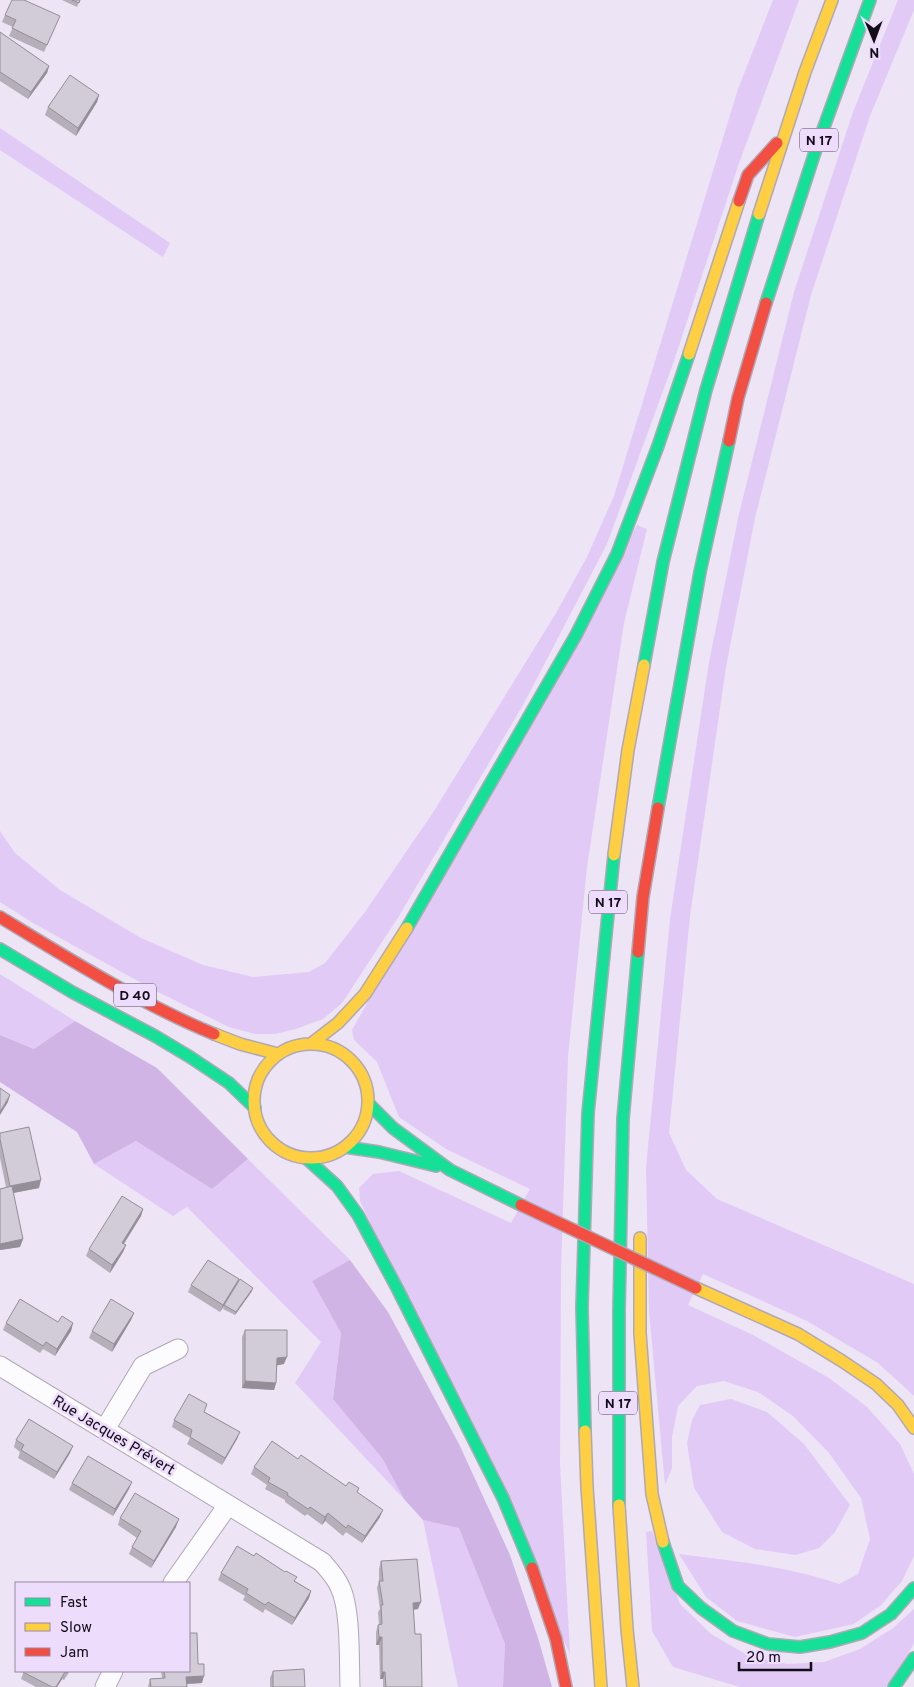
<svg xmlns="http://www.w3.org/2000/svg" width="914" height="1687" viewBox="0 0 914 1687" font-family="Overpass,sans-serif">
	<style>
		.green { fill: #e2caf7 }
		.forest { fill: #cfb4e5 }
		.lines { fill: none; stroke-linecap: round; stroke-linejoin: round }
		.street-casing { stroke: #afa8b6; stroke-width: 21 }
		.fast-casing { stroke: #afa8b6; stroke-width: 14 }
		.slow-casing { stroke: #afa8b6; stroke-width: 14 }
		.jam-casing { stroke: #afa8b6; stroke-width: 14 }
		.street { stroke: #fcfbfe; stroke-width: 19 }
		.fast { stroke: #16e098; stroke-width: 11 }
		.slow { stroke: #ffcf43; stroke-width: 11 }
		.jam { stroke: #f24e42; stroke-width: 11 }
		.jam-bridge-casing { stroke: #afa8b6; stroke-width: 14; stroke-linecap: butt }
		.jam-bridge { stroke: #f24e42; stroke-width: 11 }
		.wall { fill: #b5afba }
		.shaded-wall { fill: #938e97 }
		.building { fill: #d2cbd8; stroke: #938e97 }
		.labels { text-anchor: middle; stroke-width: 5; stroke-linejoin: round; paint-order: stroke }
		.shield { fill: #eedcfd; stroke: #544a5b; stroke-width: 1 }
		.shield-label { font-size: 14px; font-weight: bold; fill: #120c16 }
		.street-label { font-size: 15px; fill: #120c16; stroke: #eedcfd }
	</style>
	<rect width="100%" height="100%" fill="#ede4f5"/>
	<path class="green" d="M 773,0 L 799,0 L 738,166 L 674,361 L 607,544 L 523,705 L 399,916 L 342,1003 L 323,1019 L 296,1029 L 275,1034 L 255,1034 L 229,1027 L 154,990 L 33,923 L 0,902 L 0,831 L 15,853 L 60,890 L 141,938 L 203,965 L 253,977 L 309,972 L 325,963 L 365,912 L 434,811 L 556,613 L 587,557 L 614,496 L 738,89 Z
		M 898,0 L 914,0 L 914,10 L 870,116 L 811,295 L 755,518 L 726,667 L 690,916 L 669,1133 L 686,1170 L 717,1199 L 914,1284 L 914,1396 L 878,1363 L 807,1321 L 703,1274 L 688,1305 L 753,1335 L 829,1378 L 867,1407 L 900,1444 L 914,1474 L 914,1556 L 902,1581 L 881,1605 L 854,1624 L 795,1637 L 737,1621 L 706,1597 L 679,1554 C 734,1561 786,1566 839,1584 L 858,1574 L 870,1539 L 861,1498 L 829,1453 L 793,1416 L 758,1392 L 724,1381 L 697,1386 L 678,1406 L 672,1437 L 672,1468 L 665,1485 L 649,1311 L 646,1168 L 670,919 L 709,662 L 739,514 L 794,292 L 853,112 Z
		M 0,128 L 170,243 L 163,257 L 0,150 Z
		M 637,525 L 647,529 L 624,623 L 587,867 L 568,1057 L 561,1269 L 560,1464 L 570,1654 L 360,1201 L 359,1188 L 373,1174 L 399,1171 L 511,1223 L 530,1189 L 446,1149 L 399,1117 L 377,1062 L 354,1040 L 352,1030 Z
		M 0,974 L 75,1021 L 34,1049 L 0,1035 Z
		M 136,1141 L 212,1189 L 248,1159 L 350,1260 L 312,1281 L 341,1333 L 333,1398 L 382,1458 L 404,1499 L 295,1383 L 321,1342 L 187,1207 L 173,1216 L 94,1164 Z
		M 731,1399 L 767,1412 L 804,1444 L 850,1505 L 835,1532 L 819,1548 L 796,1555 L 755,1549 L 722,1532 L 694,1488 L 687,1443 L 692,1420 L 700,1405 Z
		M 423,1520 L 459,1527 L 505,1644 L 503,1687 L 458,1687 Z
		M 652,1531 L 680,1604 L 711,1634 L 749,1656 L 787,1664 L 824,1662 L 860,1649 L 893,1628 L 914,1609 L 914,1643 L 907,1656 L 886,1687 L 740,1687 L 673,1667 L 652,1631 L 646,1532 Z"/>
	<path class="forest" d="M 75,1021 L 157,1068 L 248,1159 L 212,1189 L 136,1141 L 94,1164 L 77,1132 L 0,1082 L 0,1035 L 34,1049 Z
		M 350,1260 L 388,1312 L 459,1444 L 510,1555 L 538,1638 L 552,1687 L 503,1687 L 505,1644 L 459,1528 L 423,1520 L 404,1499 L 382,1458 L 333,1399 L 341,1333 L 312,1281 Z"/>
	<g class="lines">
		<defs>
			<path id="street" d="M 0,1366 L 322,1562 C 329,1570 336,1577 340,1587 C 351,1609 349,1661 350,1687
				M 105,1429 L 143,1366 L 178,1349
				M 173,1583 L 228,1505
				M 105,1687 L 113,1671"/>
			<path id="fast" d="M 766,303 L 816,149 L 870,0
				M 644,665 L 663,562 L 706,390 L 759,214
				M 658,808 L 700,572 L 729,441
				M 407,928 L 576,635 L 617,554 L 658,446 L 689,354
				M 0,949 L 72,992 L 155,1036 L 190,1057 L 229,1083 L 255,1108
				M 369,1104 L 393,1128 L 450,1170 L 521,1205
				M 345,1147 L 379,1152 L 436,1166
				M 306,1158 L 337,1186 L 358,1215 L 397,1288 L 503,1498 L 532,1568
				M 585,1431 L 582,1307 L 588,1113 L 614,855
				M 619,1505 L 619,1311 L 623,1119 L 638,952
				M 663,1542 L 678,1586 L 701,1608 L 733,1631 L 768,1644 L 800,1647 L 830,1642 L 862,1633 L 891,1614 L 914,1588
				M 894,1687 L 914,1658"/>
			<path id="slow" d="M 759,214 L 805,72 L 832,0
				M 689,354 L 739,201
				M 614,855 L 628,750 L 644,665
				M 214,1034 L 240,1044 L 278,1054
				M 312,1043 L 338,1023 L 365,994 L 407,928
				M254 1101a57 57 0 1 1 114 0a57 57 0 1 1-114 0Z
				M 640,1238 L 640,1333 L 652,1494 L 663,1542
				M 696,1288 L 798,1334 L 842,1361 L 876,1384 L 898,1405 L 914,1428
				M 585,1431 L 587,1487 L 601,1687
				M 619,1505 L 627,1629 L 633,1687"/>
			<path id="jam" d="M 739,201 L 748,175 L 777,143
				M 729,441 L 738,398 L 766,303
				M 0,917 C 69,959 139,1003 214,1034
				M 638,952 L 643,897 L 658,808
				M 532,1568 L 556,1639 L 566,1687"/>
		</defs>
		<use href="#street" class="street-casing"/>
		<use href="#fast" class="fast-casing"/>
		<use href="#slow" class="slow-casing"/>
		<use href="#jam" class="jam-casing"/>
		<use href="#street" class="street"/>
		<use href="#fast" class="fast"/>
		<use href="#slow" class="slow"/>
		<use href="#jam" class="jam"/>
		<defs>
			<path id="jam-bridge" d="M 521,1205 L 696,1288"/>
		</defs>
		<use href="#jam-bridge" class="jam-bridge-casing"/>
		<use href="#jam-bridge" class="jam-bridge"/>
	</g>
	<path class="wall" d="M 62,0 L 80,0 L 77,7 Z
		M 5,15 L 57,23 L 44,52 L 9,36 L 13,27 L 2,22 Z
		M 0,32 L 49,66 L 47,73 L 28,99 L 0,81 Z
		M 99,95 L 97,102 L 76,136 L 45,115 L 48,107 Z
		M 0,1133 L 39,1188 L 13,1193 L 23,1239 L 20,1247 L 0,1250 L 0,1189 L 6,1187 L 0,1158 Z
		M 143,1209 L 141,1216 L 124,1244 L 126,1245 L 123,1252 L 110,1273 L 86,1256 L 89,1249 Z
		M 237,1284 L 252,1291 L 235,1315 L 223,1309 L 224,1306 L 220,1312 L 188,1292 L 191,1285 Z
		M 134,1313 L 131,1320 L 112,1352 L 89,1338 L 92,1331 Z
		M 58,1322 L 73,1323 L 71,1331 L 55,1356 L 43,1349 L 40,1353 L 3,1330 L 6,1323 Z
		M 245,1330 L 284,1364 L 276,1365 L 276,1383 L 274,1390 L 242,1388 L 242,1337 Z
		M 205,1412 L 240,1432 L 237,1439 L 222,1465 L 187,1444 L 190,1438 L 172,1427 L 174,1420 Z
		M 16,1440 L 70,1453 L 54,1479 L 18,1458 L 20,1452 L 14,1447 Z
		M 298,1459 L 357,1492 L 380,1517 L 362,1543 L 346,1532 L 343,1536 L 325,1521 L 322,1525 L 307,1514 L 305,1516 L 285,1502 L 285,1500 L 265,1489 L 267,1485 L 251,1474 L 254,1467 Z
		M 72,1483 L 129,1489 L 113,1516 L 69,1490 Z
		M 120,1518 L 176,1527 L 151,1568 L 129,1554 L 132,1547 L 137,1538 L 118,1525 Z
		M 381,1561 L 418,1609 L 413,1610 L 415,1634 L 422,1687 L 383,1687 L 383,1679 L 380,1679 L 379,1645 L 376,1645 L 376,1632 L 378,1625 L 379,1625 L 378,1612 L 380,1609 L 377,1588 L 379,1581 L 379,1569 Z
		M 221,1573 L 295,1581 L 311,1591 L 309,1598 L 292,1625 L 265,1609 L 263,1613 L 243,1600 L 245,1596 L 218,1580 Z
		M 198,1664 L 202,1683 L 187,1684 L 187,1687 L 148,1687 L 150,1679 L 162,1678 L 161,1671 L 189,1671 Z
		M 24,1671 L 70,1671 L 64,1680 L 62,1679 L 57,1687 L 36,1687 L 21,1679 Z
		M 273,1671 L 305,1687 L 270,1687 L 270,1678 Z"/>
	<path class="shaded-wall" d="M 49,66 L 47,73 L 28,99 L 31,92 Z
		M 99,95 L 97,102 L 76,136 L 78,128 Z
		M 10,1095 L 8,1102 L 0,1115 L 0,1112 Z
		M 41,1180 L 39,1188 L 8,1194 L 10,1186 Z
		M 143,1209 L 141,1216 L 119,1251 L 122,1243 Z
		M 23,1239 L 20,1247 L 0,1250 L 0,1244 Z
		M 126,1245 L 123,1252 L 110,1273 L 112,1265 Z
		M 239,1279 L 236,1286 L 220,1312 L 223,1305 Z
		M 253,1288 L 252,1291 L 235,1315 L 236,1312 Z
		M 134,1313 L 131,1320 L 112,1352 L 114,1344 Z
		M 73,1323 L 71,1331 L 55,1356 L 57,1349 Z
		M 287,1357 L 284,1364 L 274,1366 L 277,1358 Z
		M 245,1381 L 276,1383 L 274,1390 L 242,1388 Z
		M 240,1432 L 237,1439 L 222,1465 L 225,1458 Z
		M 73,1446 L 70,1453 L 54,1479 L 57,1472 Z
		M 132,1482 L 129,1489 L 113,1516 L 115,1509 Z
		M 383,1510 L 380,1517 L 362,1543 L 365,1536 Z
		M 328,1513 L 325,1521 L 322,1525 L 325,1517 Z
		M 179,1519 L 176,1527 L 151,1568 L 154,1561 Z
		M 311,1591 L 309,1598 L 292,1625 L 295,1618 Z
		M 421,1602 L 418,1609 L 410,1610 L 413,1603 Z
		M 379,1637 L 382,1637 L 379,1645 L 376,1645 Z
		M 65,1672 L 62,1679 L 57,1687 L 56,1687 Z
		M 382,1672 L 385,1672 L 383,1679 L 380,1679 Z
		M 204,1676 L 202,1683 L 184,1684 L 186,1677 Z"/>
	<path class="building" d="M 12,0 L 24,0 L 60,16 L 47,45 L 12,28 L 16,20 L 5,15 Z
		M 72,0 L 80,0 L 79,3 Z
		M 0,32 L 49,66 L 31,92 L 0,72 Z
		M 70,75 L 99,95 L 78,128 L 48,107 Z
		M 0,1088 L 10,1095 L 0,1112 Z
		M 29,1127 L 41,1180 L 10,1186 L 0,1139 L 0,1133 Z
		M 12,1186 L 23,1239 L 0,1244 L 0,1189 Z
		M 122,1196 L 143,1209 L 122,1243 L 126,1245 L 112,1265 L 89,1249 Z
		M 208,1260 L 239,1279 L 223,1305 L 191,1285 Z
		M 240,1279 L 253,1288 L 236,1312 L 224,1305 Z
		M 20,1299 L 58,1322 L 62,1316 L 73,1323 L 57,1349 L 46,1342 L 43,1346 L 6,1323 Z
		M 111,1299 L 134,1313 L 114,1344 L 92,1331 Z
		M 245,1330 L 287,1330 L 287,1357 L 277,1358 L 276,1383 L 245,1381 Z
		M 189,1394 L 207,1404 L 204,1412 L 240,1432 L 225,1458 L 190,1437 L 192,1430 L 174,1420 Z
		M 29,1419 L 73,1446 L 57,1472 L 21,1450 L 24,1445 L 16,1440 Z
		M 272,1441 L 298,1459 L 301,1455 L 346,1486 L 349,1482 L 359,1488 L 357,1492 L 383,1510 L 365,1536 L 348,1525 L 346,1528 L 328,1513 L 325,1517 L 310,1507 L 308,1509 L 287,1495 L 288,1493 L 268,1482 L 270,1478 L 254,1467 Z
		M 88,1456 L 132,1482 L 115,1509 L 72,1483 Z
		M 135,1493 L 179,1519 L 154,1561 L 132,1547 L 141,1531 L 120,1518 Z
		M 237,1546 L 254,1556 L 256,1553 L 285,1572 L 286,1571 L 297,1577 L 294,1581 L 311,1591 L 295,1618 L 268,1602 L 265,1605 L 246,1593 L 248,1589 L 221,1573 Z
		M 417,1559 L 421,1602 L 413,1603 L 415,1634 L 421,1634 L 422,1687 L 386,1687 L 385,1672 L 382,1672 L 382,1637 L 379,1637 L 378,1625 L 382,1624 L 381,1605 L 383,1605 L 379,1581 L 383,1581 L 381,1561 Z
		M 189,1633 L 197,1633 L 198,1664 L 204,1664 L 204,1676 L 186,1677 L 187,1687 L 151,1687 L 150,1679 L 165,1678 L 164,1671 L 189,1671 Z
		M 304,1669 L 305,1687 L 273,1687 L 273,1671 Z
		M 24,1671 L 68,1671 L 67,1673 L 65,1672 L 56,1687 L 52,1687 L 23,1672 Z"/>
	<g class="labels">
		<g class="shield">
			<rect x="800" y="128.5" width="38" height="23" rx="4"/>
			<rect x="589" y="890.5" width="38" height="23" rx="4"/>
			<rect x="114" y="983.5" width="42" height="23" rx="4"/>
			<rect x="599" y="1391.5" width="38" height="23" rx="4"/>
		</g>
		<g class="shield-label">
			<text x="819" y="145">N 17</text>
			<text x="608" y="907">N 17</text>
			<text x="135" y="1000">D 40</text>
			<text x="618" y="1408">N 17</text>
		</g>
		<g class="street-label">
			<text transform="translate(114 1435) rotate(31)" y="5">Rue Jacques Prévert</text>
		</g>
	</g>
	<rect x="15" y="1582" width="175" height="90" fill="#eedcfd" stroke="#9689a1"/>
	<rect x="25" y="1598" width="25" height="8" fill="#16e098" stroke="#9689a1"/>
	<text x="60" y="1607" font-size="15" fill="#120c16">Fast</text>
	<rect x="25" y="1623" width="25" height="8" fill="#ffcf43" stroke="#9689a1"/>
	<text x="60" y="1632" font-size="15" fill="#120c16">Slow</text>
	<rect x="25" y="1648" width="25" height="8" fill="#f24e42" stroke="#9689a1"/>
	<text x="60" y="1657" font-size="15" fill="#120c16">Jam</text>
	<g transform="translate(874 40) rotate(179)" stroke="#eedcfd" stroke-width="4" paint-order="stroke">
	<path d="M0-4L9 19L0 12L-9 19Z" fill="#120c16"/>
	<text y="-8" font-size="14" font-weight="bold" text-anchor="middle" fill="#120c16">N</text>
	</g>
	<path d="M739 1662v8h72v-8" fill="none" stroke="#120c16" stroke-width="2.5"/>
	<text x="746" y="1662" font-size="15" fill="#120c16" stroke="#eedcfd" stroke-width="4" paint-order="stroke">20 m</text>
</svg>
